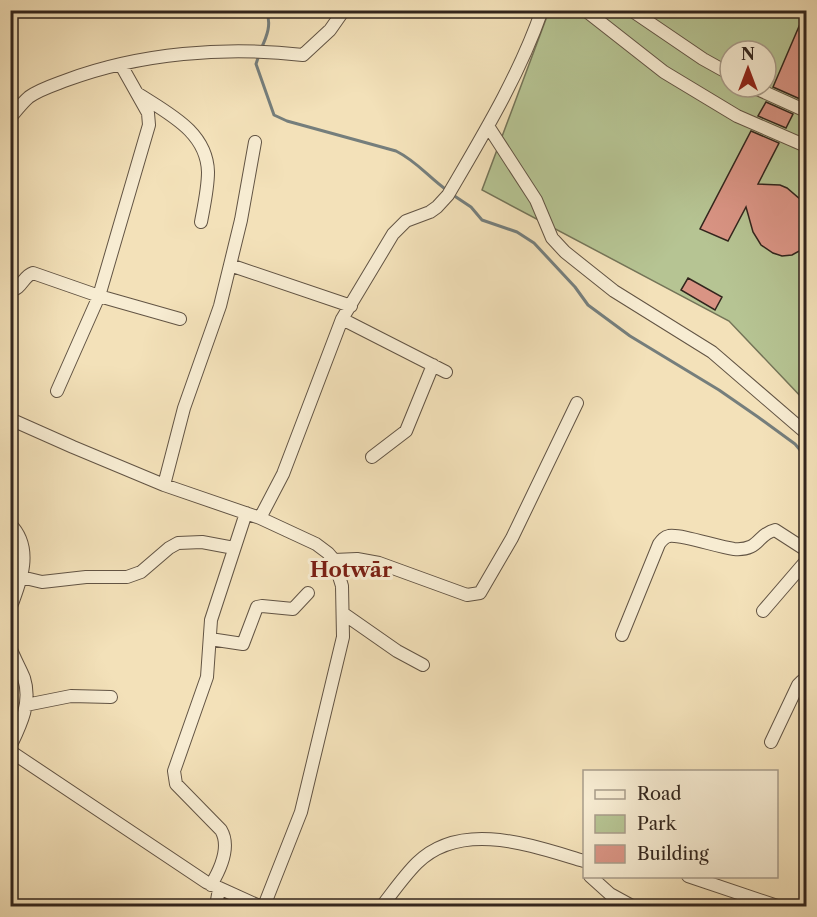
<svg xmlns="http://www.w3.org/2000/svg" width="817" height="917" viewBox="0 0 817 917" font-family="'Libre Caslon Text',serif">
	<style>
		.green { fill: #b6c493; stroke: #747458; stroke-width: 1.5; fill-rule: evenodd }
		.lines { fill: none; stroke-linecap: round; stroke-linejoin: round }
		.stream { stroke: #757e7c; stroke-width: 3 }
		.building { fill: #d99484; stroke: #32251d; stroke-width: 1.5 }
		.minor-casing { stroke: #625444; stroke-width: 14 }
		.minor { stroke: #f7ecd2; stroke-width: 12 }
		.labels { text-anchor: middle; stroke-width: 6; stroke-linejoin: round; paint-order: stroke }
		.district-label { font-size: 21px; font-weight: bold; fill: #7a1f14; stroke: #f7ecd2 }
	</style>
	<rect width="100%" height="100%" fill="#f3e1b9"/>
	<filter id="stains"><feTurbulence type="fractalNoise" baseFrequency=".00333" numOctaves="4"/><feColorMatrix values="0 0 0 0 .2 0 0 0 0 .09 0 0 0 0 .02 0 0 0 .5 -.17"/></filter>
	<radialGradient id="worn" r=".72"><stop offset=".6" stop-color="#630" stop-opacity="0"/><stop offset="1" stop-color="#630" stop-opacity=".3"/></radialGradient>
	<path class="green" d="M 549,11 L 806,11 L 806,402 L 729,321 L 482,190 ZM 730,51 L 766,51 L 766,87 L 730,87 Z"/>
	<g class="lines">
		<path class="stream" d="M 261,49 C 267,36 272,24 266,10
			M 259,55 L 256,64 L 274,115 L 287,121 L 396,151 C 418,162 428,177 448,191
			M 453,195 L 471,207 L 482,220 L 517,232 L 534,243 L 575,287 L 588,305 L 630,336 L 719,390 L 758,417 L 795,444 L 806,457"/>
	</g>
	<path class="building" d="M 806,10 L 807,87 L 800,99 L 773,87 Z
		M 766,102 L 793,114 L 786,128 L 758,116 Z
		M 751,131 L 779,143 L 758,184 L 780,185 L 787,188 L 801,200 L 807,211 L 807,242 L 803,249 L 792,255 L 782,256 L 773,253 L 761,245 L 753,232 L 746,207 L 728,241 L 700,229 Z
		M 688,278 L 722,297 L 715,310 L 681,290 Z"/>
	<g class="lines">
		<defs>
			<path id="minor" d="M 585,10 L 664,72 L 737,116 L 806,146
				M 631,10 L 703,59 L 730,74
				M 753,87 L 806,111
				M 137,93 C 167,113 207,131 208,172 C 208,188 204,206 201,222
				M 10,118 C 16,111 22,103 29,97 C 40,89 54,85 67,80 C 140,53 225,46 303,55 L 330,30 L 344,10
				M 488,126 L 536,200 L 552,238 L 565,252 L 614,291 L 712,352 L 806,433
				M 230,265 L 351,306
				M 10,291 C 22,289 23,276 33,273 L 99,296 L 180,319
				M 342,319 L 446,372
				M 57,391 L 99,296 L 149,125 L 148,113 L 121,65
				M 10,419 L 73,447 L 164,485 L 260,518 L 316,544 L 328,553 L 334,560 L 342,586 L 343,637 L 301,812 L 264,906
				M 372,457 L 406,431 L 433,365
				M 164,485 L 184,408 L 220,306 L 241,220 L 255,142
				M 260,518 L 283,474 L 342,319 L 393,234 L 406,221 L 430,212 L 437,207 L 448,195 C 483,135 519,76 542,10
				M 10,524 C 34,548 21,581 10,609
				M 334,560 L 357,559 L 379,563 L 467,595 L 480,593 L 512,538 L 577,403
				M 21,577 L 42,582 L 86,577 L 127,577 L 141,572 L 169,548 L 178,543 L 202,542 L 234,548
				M 763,611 L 806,561
				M 344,614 L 397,651 L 423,665
				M 622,635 L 659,544 C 662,540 664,537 669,536 C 681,534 718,547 734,549 C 760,551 757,534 775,530 L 806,550
				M 210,639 L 243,644 L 257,607 L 262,606 L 293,609 L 308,593
				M 10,647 C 14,658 20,668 24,678 C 32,703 20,726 10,747
				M 26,705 L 71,696 L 111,697
				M 771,742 L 798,685 L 802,681 L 806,680
				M 10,751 L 206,882 L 259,906
				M 590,876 L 610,894 L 632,906
				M 688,876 L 777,906
				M 211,885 C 220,870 231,847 221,830 L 176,784 L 174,771 L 207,677 L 211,620 L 246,513
				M 216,906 L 219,889
				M 382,906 C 393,892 404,876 417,863 C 462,819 533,846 584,861"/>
		</defs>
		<use href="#minor" class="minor-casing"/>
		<use href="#minor" class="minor"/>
	</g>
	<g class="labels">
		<g class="district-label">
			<text x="351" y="577">Hotwār</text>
		</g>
	</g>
	<rect width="817" height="917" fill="none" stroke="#f3e1b9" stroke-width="36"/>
	<rect x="12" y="12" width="793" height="893" fill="none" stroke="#32251d" stroke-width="3"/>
	<rect x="18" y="18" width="781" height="881" fill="none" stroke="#32251d" stroke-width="1.5"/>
	<rect x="583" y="770" width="195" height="108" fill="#f7ecd2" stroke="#a89c8a" stroke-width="1.5"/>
	<rect x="595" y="790" width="30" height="9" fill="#f7ecd2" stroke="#a89c8a" stroke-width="1.5"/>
	<text x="637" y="800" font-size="18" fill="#32251d">Road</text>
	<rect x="595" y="815" width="30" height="18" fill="#b6c493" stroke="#a89c8a" stroke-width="1.5"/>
	<text x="637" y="830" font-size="18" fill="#32251d">Park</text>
	<rect x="595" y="845" width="30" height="18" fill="#d99484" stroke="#a89c8a" stroke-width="1.5"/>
	<text x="637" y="860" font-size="18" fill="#32251d">Building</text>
	<g transform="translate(748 69)"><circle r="28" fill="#f7ecd2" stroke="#a89c8a" stroke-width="1.5"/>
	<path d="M0-4.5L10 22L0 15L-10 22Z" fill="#8f2418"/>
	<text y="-9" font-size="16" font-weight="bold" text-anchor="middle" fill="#32251d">N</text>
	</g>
	<rect width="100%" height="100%" filter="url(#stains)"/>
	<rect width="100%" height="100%" fill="url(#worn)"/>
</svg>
